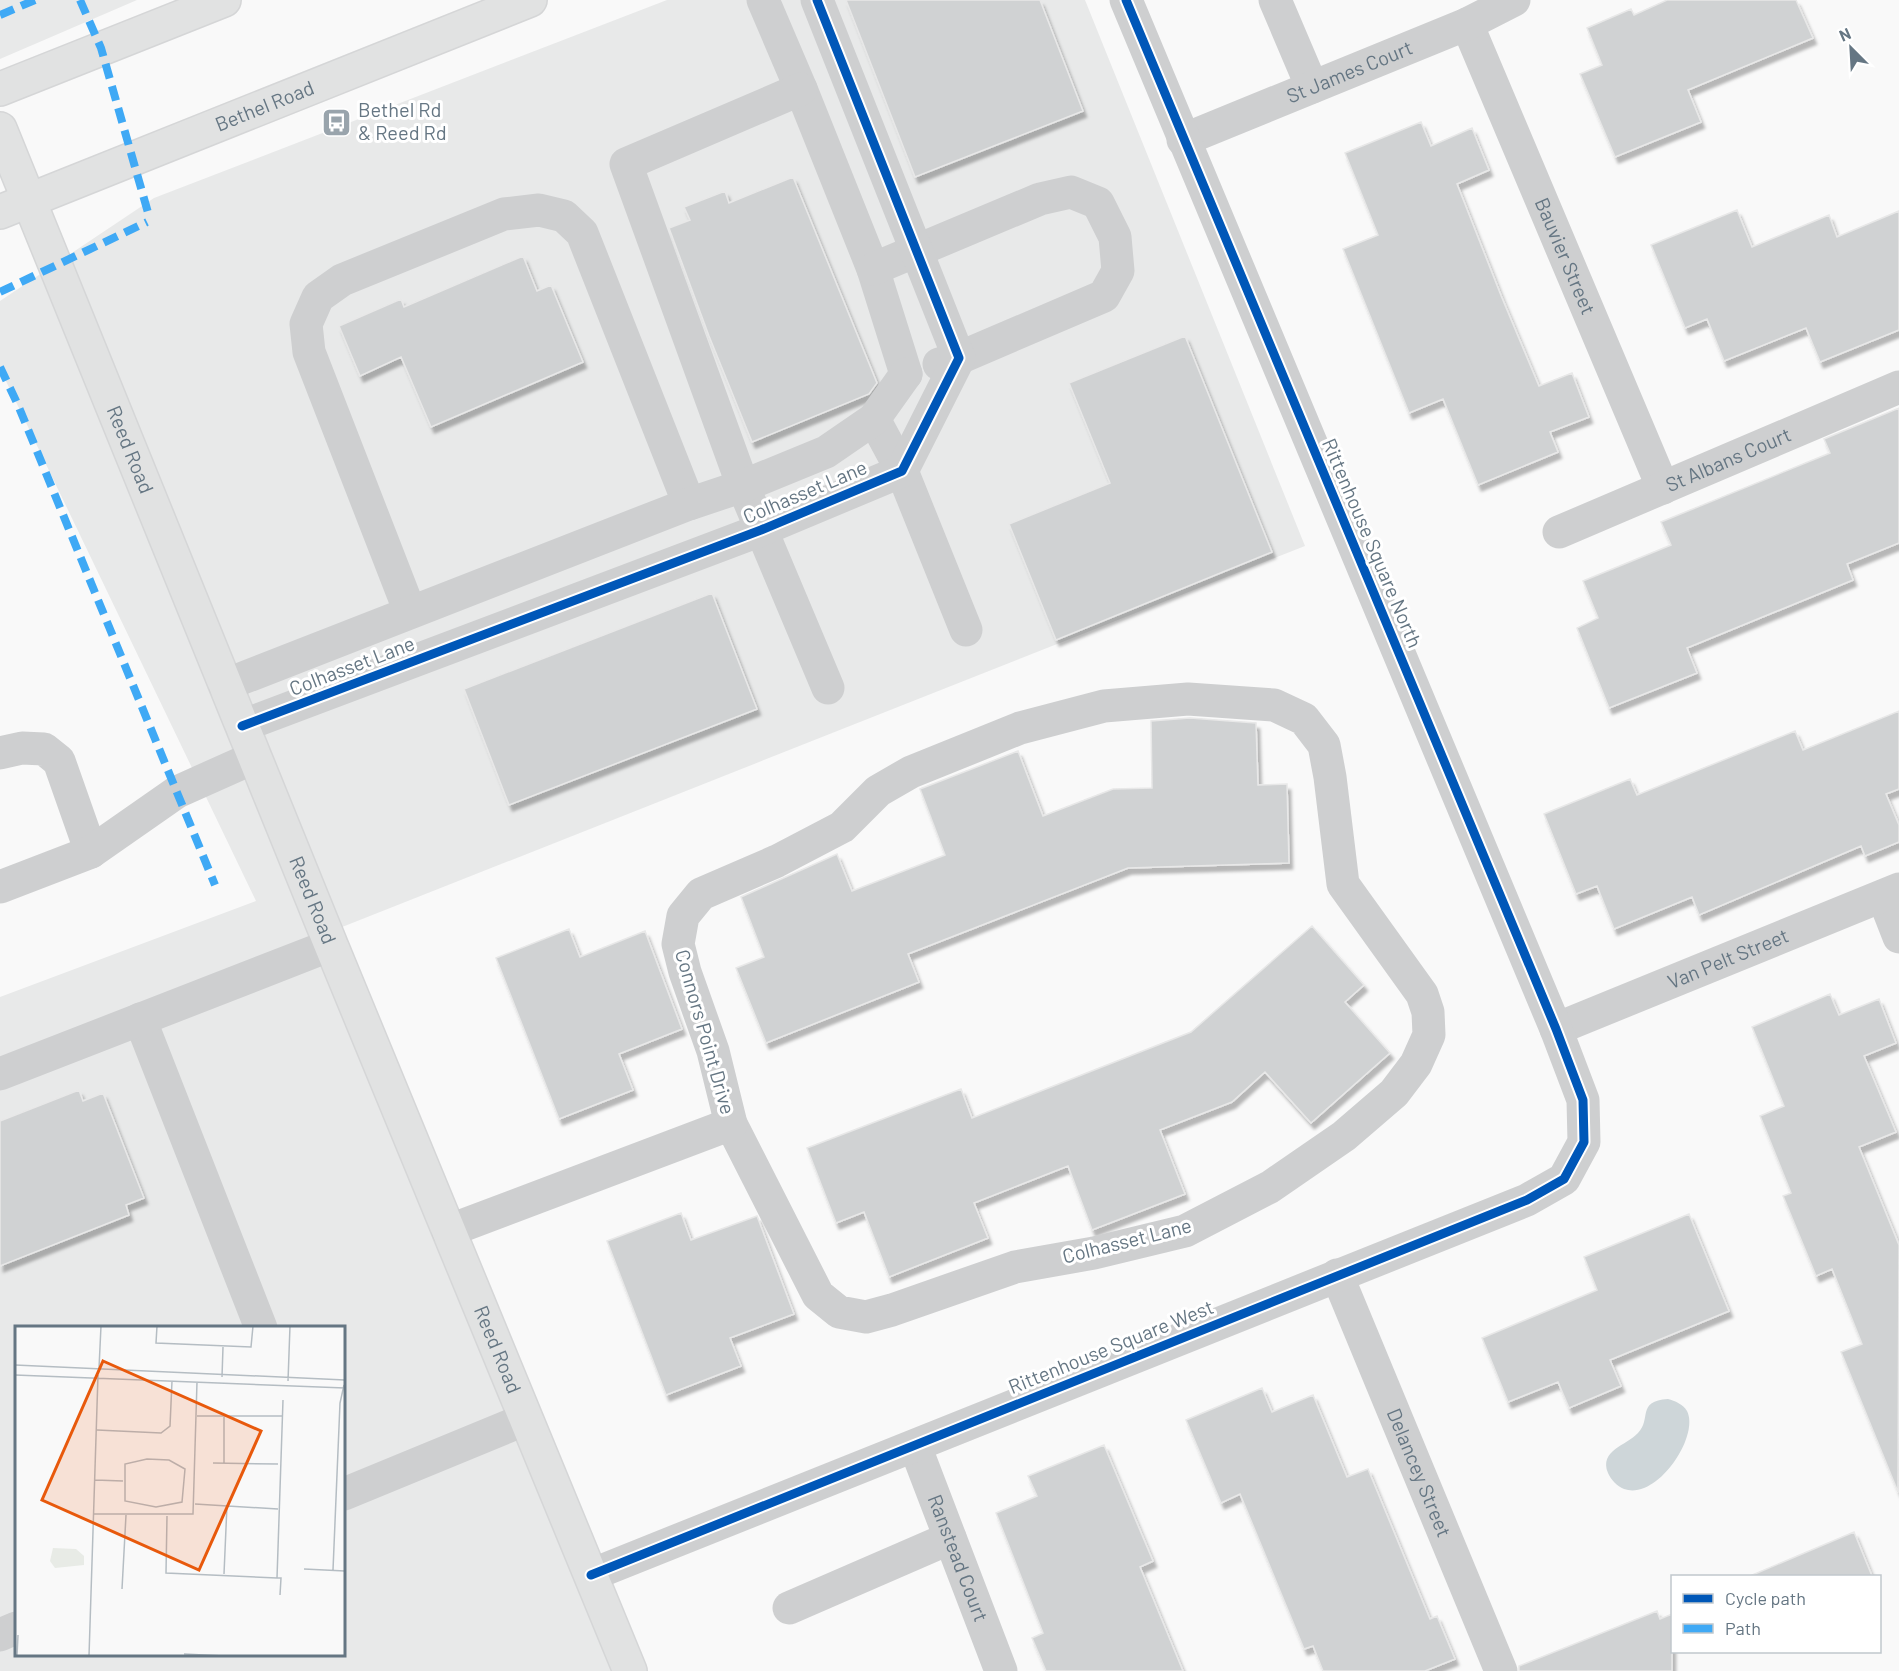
<svg xmlns="http://www.w3.org/2000/svg" width="1899" height="1671" viewBox="0 0 1899 1671" font-family="Barlow,sans-serif">
	<style>
		.built { fill: #e8e9e9; fill-rule: evenodd }
		.water { fill: #ced6d9 }
		.building { fill: #d0d2d3; stroke: #e8e8e8; stroke-width: 1.5; filter: url(#shadow) }
		.lines { fill: none; stroke-linecap: round; stroke-linejoin: round }
		.major-casing { stroke: #d5d6d7; stroke-width: 36 }
		.minor { stroke: #cecfd0; stroke-width: 33 }
		.major { stroke: #e1e2e2; stroke-width: 33 }
		.quiet { stroke: #3fa9f5; stroke-width: 8; stroke-dasharray: 15 8; stroke-linecap: butt }
		.cycleway-casing { stroke: #fff; stroke-width: 13 }
		.cycleway { stroke: #0057b8; stroke-width: 9 }
		.labels { text-anchor: middle; stroke-width: 6; stroke-linejoin: round; paint-order: stroke }
		.street-label { font-size: 20px; fill: #657683; stroke: #fff }
		.poi-label { font-size: 20px; fill: #657683; stroke: #fff; text-anchor: start }
		.inset-road { fill: none; stroke: #b5bdc3; stroke-width: 1.5 }
		.view { fill: #e8590c; fill-opacity: 0.15; stroke: #e8590c; stroke-width: 3 }
		.inset-edge { fill: none; stroke: #657683; stroke-width: 3 }
	</style>
	<defs>
		<filter id="shadow"><feDropShadow dx="3.5" dy="6" stdDeviation="1.5" flood-color="#0004"/></filter>
	</defs>
	<rect width="100%" height="100%" fill="#f9f9f9"/>
	<path class="built" d="M 0,0 L 137,0 L 0,59 Z
		M 667,0 L 1085,0 L 1305,546 L 327,933 L 626,1671 L 0,1671 L 0,997 L 256,901 L 5,379 L 0,372 L 0,301 L 154,198 ZM 16,1328 L 344,1328 L 344,1654 L 16,1654 Z"/>
	<path class="water" d="M 1668,1399 C 1675,1401 1683,1404 1687,1411 C 1700,1436 1657,1501 1624,1489 C 1617,1486 1611,1480 1608,1473 C 1599,1450 1626,1446 1638,1433 C 1652,1419 1636,1401 1668,1399 Z"/>
	<path class="building" d="M 846,0 L 1040,0 L 1083,111 L 915,177 Z
		M 1667,0 L 1796,0 L 1813,38 L 1688,90 L 1701,122 L 1615,157 L 1580,74 L 1602,65 L 1587,28 L 1631,9 L 1634,15 Z
		M 1421,122 L 1431,146 L 1472,128 L 1489,170 L 1457,184 L 1502,298 L 1539,386 L 1572,373 L 1589,417 L 1550,432 L 1558,452 L 1478,485 L 1443,399 L 1409,413 L 1343,249 L 1378,235 L 1345,153 Z
		M 793,177 L 877,383 L 869,394 L 752,442 L 709,336 L 669,228 L 690,220 L 684,207 L 725,191 L 729,203 Z
		M 1737,210 L 1752,247 L 1829,215 L 1837,237 L 1899,211 L 1899,330 L 1820,362 L 1806,328 L 1724,361 L 1707,319 L 1685,328 L 1651,245 Z
		M 523,256 L 537,291 L 551,285 L 583,362 L 431,427 L 401,357 L 360,376 L 339,326 L 401,299 L 404,307 Z
		M 1185,336 L 1272,552 L 1056,640 L 1009,524 L 1110,483 L 1069,383 Z
		M 1899,408 L 1899,543 L 1847,564 L 1853,580 L 1687,648 L 1697,673 L 1609,708 L 1577,628 L 1598,618 L 1583,581 L 1671,545 L 1661,522 L 1830,453 L 1824,439 Z
		M 712,593 L 757,709 L 509,805 L 464,689 Z
		M 1899,711 L 1899,789 L 1886,794 L 1899,825 L 1899,842 L 1865,856 L 1861,846 L 1699,915 L 1692,897 L 1614,929 L 1597,886 L 1576,894 L 1544,814 L 1630,779 L 1637,795 L 1795,731 L 1803,750 Z
		M 1190,718 L 1256,723 L 1258,785 L 1287,784 L 1289,863 L 1128,868 L 908,954 L 919,982 L 766,1043 L 736,968 L 764,957 L 741,897 L 837,854 L 852,891 L 945,855 L 920,789 L 1018,751 L 1043,816 L 1113,789 L 1152,788 L 1151,721 Z
		M 1312,926 L 1364,985 L 1345,1002 L 1390,1053 L 1311,1123 L 1265,1072 L 1232,1102 L 1160,1130 L 1185,1194 L 1092,1230 L 1068,1166 L 974,1203 L 988,1238 L 889,1277 L 864,1212 L 836,1223 L 807,1148 L 961,1089 L 972,1118 L 1191,1032 Z
		M 569,929 L 580,957 L 645,931 L 682,1029 L 619,1054 L 633,1090 L 559,1119 L 496,958 Z
		M 1830,994 L 1839,1015 L 1879,999 L 1896,1043 L 1864,1056 L 1896,1132 L 1859,1147 L 1899,1245 L 1898,1492 L 1841,1352 L 1862,1344 L 1832,1269 L 1816,1276 L 1783,1196 L 1791,1193 L 1760,1116 L 1784,1106 L 1752,1027 Z
		M 79,1090 L 83,1101 L 103,1093 L 144,1198 L 126,1205 L 129,1215 L 0,1266 L 0,1121 Z
		M 681,1213 L 691,1240 L 757,1216 L 794,1314 L 730,1338 L 741,1366 L 666,1395 L 607,1241 Z
		M 1689,1214 L 1729,1311 L 1610,1360 L 1621,1386 L 1569,1408 L 1558,1382 L 1508,1402 L 1482,1338 L 1597,1290 L 1584,1257 Z
		M 1262,1388 L 1272,1412 L 1313,1395 L 1347,1477 L 1368,1469 L 1430,1619 L 1437,1616 L 1455,1659 L 1425,1671 L 1323,1671 L 1313,1646 L 1304,1649 L 1240,1494 L 1221,1503 L 1186,1420 Z
		M 1104,1445 L 1153,1561 L 1140,1567 L 1183,1671 L 1046,1671 L 1032,1638 L 1043,1633 L 996,1513 L 1037,1496 L 1028,1476 Z
		M 1854,1532 L 1872,1576 L 1750,1576 Z
		M 1657,1611 L 1660,1619 L 1672,1614 L 1672,1671 L 1519,1671 L 1519,1666 Z"/>
	<g class="lines">
		<defs>
			<g id="major">
				<path d="M 0,89 L 224,0"/>
				<path id="s7" d="M 0,129 L 331,945 L 630,1671"/>
				<path id="s8" d="M 0,212 L 530,0"/>
			</g>
		</defs>
		<use href="#major" class="major-casing"/>
		<g class="minor">
			<path d="M 763,0 L 801,89 L 873,269 L 906,374"/>
			<path d="M 1275,0 L 1312,87"/>
			<path id="s1" d="M 1467,24 L 1663,488"/>
			<path d="M 801,89 L 626,164 L 743,486 L 828,688"/>
			<path id="s2" d="M 1183,140 L 1467,24 L 1514,0"/>
			<path d="M 873,269 L 1040,199 L 1071,192 L 1098,203 L 1115,237 L 1118,271 L 1104,296 L 959,358 L 939,364"/>
			<path d="M 874,419 L 902,471 L 966,630"/>
			<path id="s3" d="M 1559,532 L 1899,387"/>
			<path d="M 410,612 L 309,352 L 306,324 L 318,297 L 342,280 L 504,214 L 539,210 L 564,216 L 582,233 L 689,504"/>
			<path d="M 225,685 L 689,504 L 743,486 L 826,452 L 874,419 L 906,374"/>
			<path d="M 1188,699 L 1274,705 L 1304,719 L 1324,745 L 1330,777 L 1343,884 L 1422,994 L 1428,1012 L 1429,1035 L 1416,1064 L 1394,1093 L 1344,1136 L 1270,1187 L 1185,1231 L 1094,1253 L 1015,1267 L 892,1310 L 866,1317 L 839,1312 L 818,1295 L 731,1124 L 713,1051 L 685,972 L 678,944 L 683,916 L 701,894 L 777,861 L 842,827 L 878,791 L 911,772 L 1020,728 L 1104,706 Z"/>
			<path d="M 242,726 L 761,530 L 902,471 L 959,358 L 817,0"/>
			<path d="M 0,753 L 22,748 L 44,749 L 59,761 L 91,852"/>
			<path d="M 0,887 L 91,852 L 177,792 L 255,757"/>
			<path d="M 1883,896 L 1899,937"/>
			<path d="M 140,1019 L 261,1328"/>
			<path id="s4" d="M 1556,1029 L 1899,889"/>
			<path d="M 0,1074 L 331,945"/>
			<path d="M 448,1231 L 731,1124"/>
			<path id="s5" d="M 1337,1275 L 1501,1671"/>
			<path id="s6" d="M 915,1446 L 1001,1671"/>
			<path d="M 344,1494 L 526,1419"/>
			<path d="M 591,1575 L 1527,1200 L 1564,1179 L 1584,1142 L 1583,1100 L 1556,1029 L 1126,0"/>
			<path d="M 789,1608 L 950,1538"/>
			<path d="M 0,1635 L 16,1628"/>
		</g>
		<use href="#major" class="major"/>
		<path class="quiet" d="M 80,0 L 101,48 L 149,216
			M 0,15 L 35,0
			M 0,292 L 147,222
			M 0,367 L 18,405 L 215,885"/>
		<defs>
			<path id="cycleway" d="M 242,726 L 761,530 L 902,471 L 959,358 L 817,0
				M 591,1575 L 1527,1200 L 1564,1179 L 1584,1142 L 1583,1100 L 1556,1029 L 1126,0"/>
		</defs>
		<use href="#cycleway" class="cycleway-casing"/>
		<use href="#cycleway" class="cycleway"/>
	</g>
	<defs>
		<symbol id="bus-square" viewBox="-11 -11 22 22"><rect x="-9" y="-9" width="18" height="18" rx="4" fill="#99a4ac" stroke="#fff"/><path d="M-5-6H5V4H4V6H2V4H-2V6H-4V4H-5ZM-3.5-4V0h7V-4ZM-3.5 1.2v1.5H-2V1.2ZM2 1.2v1.5H3.5V1.2Z" fill="#fff"/></symbol>
	</defs>
	<g fill-rule="evenodd">
		<use href="#bus-square" x="320" y="106" width="33" height="33"/>
	</g>
	<g class="labels">
		<g class="street-label">
			<text dy="7" stroke="none"><textPath href="#s2" startOffset="180">St James Court</textPath></text>
			<text dy="7" stroke="none"><textPath href="#s8" startOffset="285">Bethel Road</textPath></text>
			<text dy="7" stroke="none"><textPath href="#s1" startOffset="252">Bauvier Street</textPath></text>
			<text dy="7" stroke="none"><textPath href="#s7" startOffset="346">Reed Road</textPath></text>
			<text dy="7" stroke="none"><textPath href="#s3" startOffset="184">St Albans Court</textPath></text>
			<text transform="translate(805 492) rotate(-23)" y="7">Colhasset Lane</text>
			<text transform="translate(1372 543) rotate(67)" y="7">Rittenhouse Square North</text>
			<text transform="translate(352 666) rotate(-21)" y="7">Colhasset Lane</text>
			<text dy="7" stroke="none"><textPath href="#s7" startOffset="832">Reed Road</textPath></text>
			<text dy="7" stroke="none"><textPath href="#s4" startOffset="186">Van Pelt Street</textPath></text>
			<text transform="translate(705 1032) rotate(74)" y="7">Connors Point Drive</text>
			<text transform="translate(1127 1241) rotate(-14)" y="7">Colhasset Lane</text>
			<text transform="translate(1111 1347) rotate(-22)" y="7">Rittenhouse Square West</text>
			<text dy="7" stroke="none"><textPath href="#s7" startOffset="1318">Reed Road</textPath></text>
			<text dy="7" stroke="none"><textPath href="#s5" startOffset="214">Delancey Street</textPath></text>
			<text dy="7" stroke="none"><textPath href="#s6" startOffset="120">Ranstead Court</textPath></text>
		</g>
		<g class="poi-label">
			<text x="358" y="117">Bethel Rd<tspan x="358" dy="23">&amp; Reed Rd</tspan></text>
		</g>
	</g>
	<g transform="translate(15 1326)">
		<rect width="330" height="330" fill="#f9f9f9"/>
		<path d="M 38,222 L 61,223 L 69,230 L 69,239 L 40,242 L 35,235 Z" fill="#e8ebe6"/>
		<path class="inset-road" d="M 142,0 L 141,17 L 236,21 L 238,0M 0,39 L 330,54M 84,42 L 86,0M 0,49 L 330,62M 207,51 L 208,21M 273,55 L 275,0M 182,90 L 267,90M 82,104 L 146,107 L 155,100 L 157,55M 132,133 L 154,134 L 170,143 L 167,176 L 141,181 L 110,175 L 110,138 ZM 198,137 L 263,138M 209,137 L 209,91M 80,154 L 108,155M 180,178 L 263,183M 79,188 L 178,188 L 182,56M 152,190 L 151,247 L 262,252M 289,243 L 330,245M 318,244 L 325,77 L 329,59M 209,248 L 212,179M 107,263 L 111,189M 265,269 L 266,252 L 262,252 L 268,74M 169,328 L 209,330M 2,330 L 3,309M 74,330 L 83,49"/>
		<path class="view" d="M 88,35 L 246,105 L 184,244 L 27,174 Z"/>
		<rect width="330" height="330" class="inset-edge"/>
	</g>
	<rect x="1671" y="1575" width="210" height="78" fill="#ffffff" stroke="#c1c8cd" stroke-width="1.5"/>
	<rect x="1683" y="1594" width="30" height="9" fill="#0057b8" stroke="#c1c8cd" stroke-width="1.5"/>
	<text x="1725" y="1605" font-size="18" fill="#657683">Cycle path</text>
	<rect x="1683" y="1624" width="30" height="9" fill="#3fa9f5" stroke="#c1c8cd" stroke-width="1.5"/>
	<text x="1725" y="1635" font-size="18" fill="#657683">Path</text>
	<g transform="translate(1851 48) rotate(336)" stroke="#ffffff" stroke-width="4.5" paint-order="stroke">
	<path d="M0-4.5L10 22L0 15L-10 22Z" fill="#657683"/>
	<text y="-9" font-size="16" font-weight="bold" text-anchor="middle" fill="#657683">N</text>
	</g>
</svg>
